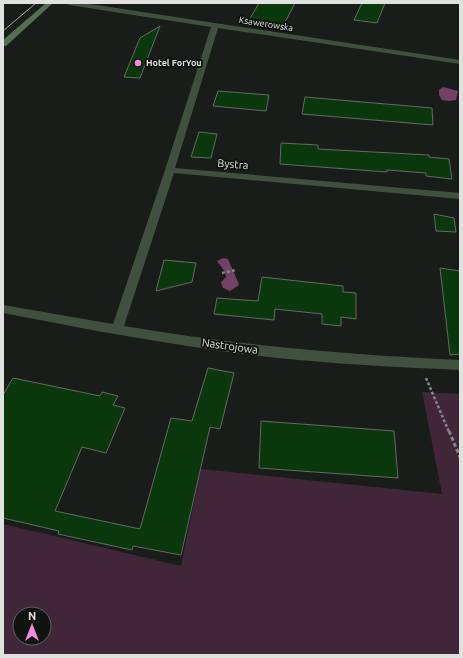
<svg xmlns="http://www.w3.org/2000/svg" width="463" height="658" viewBox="0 0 463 658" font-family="Ubuntu,sans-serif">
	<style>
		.green { fill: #41263a; fill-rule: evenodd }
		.water { fill: #724165 }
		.building { fill: #0b370d; stroke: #646964 }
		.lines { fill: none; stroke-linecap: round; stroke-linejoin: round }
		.path-far1 { stroke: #838683; stroke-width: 2.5; stroke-dasharray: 3 2; stroke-linecap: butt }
		.path { stroke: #838683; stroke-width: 3; stroke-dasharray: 4 2.5; stroke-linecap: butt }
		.street { fill: #3f513e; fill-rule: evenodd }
		.secondary { fill: #536f51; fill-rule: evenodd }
		.tram { stroke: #a5a9a5; stroke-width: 1 }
		.poi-dot { fill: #fe86e1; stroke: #101410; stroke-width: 1.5 }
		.labels { text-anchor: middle; stroke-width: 4; stroke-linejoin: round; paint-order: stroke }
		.far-street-label { font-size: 9px; fill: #dfe2df; stroke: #101410 }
		.far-poi-label { font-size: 9px; font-weight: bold; fill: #dfe2df; stroke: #101410; text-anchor: start }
		.street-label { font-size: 11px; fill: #dfe2df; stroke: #101410 }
	</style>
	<rect width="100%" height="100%" fill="#191d19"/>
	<path class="green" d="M 422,392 L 460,394 L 460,655 L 3,655 L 3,524 L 181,566 L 201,469 L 442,494 ZM 20,614 L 44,614 L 44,638 L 20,638 Z"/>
	<path class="water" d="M 443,87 L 458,91 L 456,100 L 449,101 L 442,100 L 439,95 L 439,90 Z
		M 223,258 L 228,259 L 238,282 L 239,285 L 230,291 L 223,288 L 221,282 L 226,277 L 225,272 L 217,261 Z"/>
	<path class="building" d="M 259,3 L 295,3 L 283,26 L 248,22 Z
		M 362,3 L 385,3 L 377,23 L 354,20 Z
		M 160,26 L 140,78 L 124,77 L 140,38 Z
		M 218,91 L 269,95 L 266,111 L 213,106 Z
		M 305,97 L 432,108 L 433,125 L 302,114 Z
		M 199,132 L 217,134 L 211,158 L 191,157 Z
		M 281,143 L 318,145 L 318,149 L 429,155 L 429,157 L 449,159 L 452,179 L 426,176 L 426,173 L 387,170 L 387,172 L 280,164 Z
		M 434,214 L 454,218 L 456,232 L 436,231 Z
		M 164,260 L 196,263 L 192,282 L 156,291 Z
		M 440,268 L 460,271 L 460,354 L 450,355 Z
		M 262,277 L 343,286 L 343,292 L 356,293 L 356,319 L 341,317 L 341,326 L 322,324 L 322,314 L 275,309 L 274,320 L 214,314 L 217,298 L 258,301 Z
		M 208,368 L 234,373 L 220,429 L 210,427 L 181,555 L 133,546 L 132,550 L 58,534 L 59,531 L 3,518 L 3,395 L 13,378 L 100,396 L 102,392 L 118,396 L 113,405 L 125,408 L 106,453 L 82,447 L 55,511 L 140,529 L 171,418 L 192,421 Z
		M 261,421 L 394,431 L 398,478 L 259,468 Z"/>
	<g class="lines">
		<path class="path-far1" d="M 222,273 L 236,270
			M 426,378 L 449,432"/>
		<path class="path" d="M 449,431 L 460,457"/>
		<path class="street" d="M 66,3 L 83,3 L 460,60 L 460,64 L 218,28 L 175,168 L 460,193 L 460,199 L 174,173 L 124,326 C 236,345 347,355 460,360 L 460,370 C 396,367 333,364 269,357 C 180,347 91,330 3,313 L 3,305 L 113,324 L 165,170 L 211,27 L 69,5 Z"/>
		<path class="secondary" d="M 46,3 L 53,3 L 6,46 L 3,46 L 3,40 Z"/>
		<path class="tram" d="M 3,31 L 36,3"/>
	</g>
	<circle class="poi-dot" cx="138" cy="63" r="4"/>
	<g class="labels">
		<g class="far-street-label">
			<text transform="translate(266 24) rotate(9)" y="3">Ksawerowska</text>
		</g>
		<g class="far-poi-label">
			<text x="146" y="66">Hotel ForYou</text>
		</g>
		<g class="street-label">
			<text transform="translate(233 164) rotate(5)" y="4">Bystra</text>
			<text transform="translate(230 346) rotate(8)" y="4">Nastrojowa</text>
		</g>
	</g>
	<rect width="463" height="658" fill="none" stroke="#dfe2df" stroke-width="8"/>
	<g transform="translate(32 626)"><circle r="19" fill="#101410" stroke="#636663"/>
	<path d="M0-3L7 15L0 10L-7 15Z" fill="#fe86e1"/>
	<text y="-6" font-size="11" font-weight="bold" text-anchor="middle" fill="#dfe2df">N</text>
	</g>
</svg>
